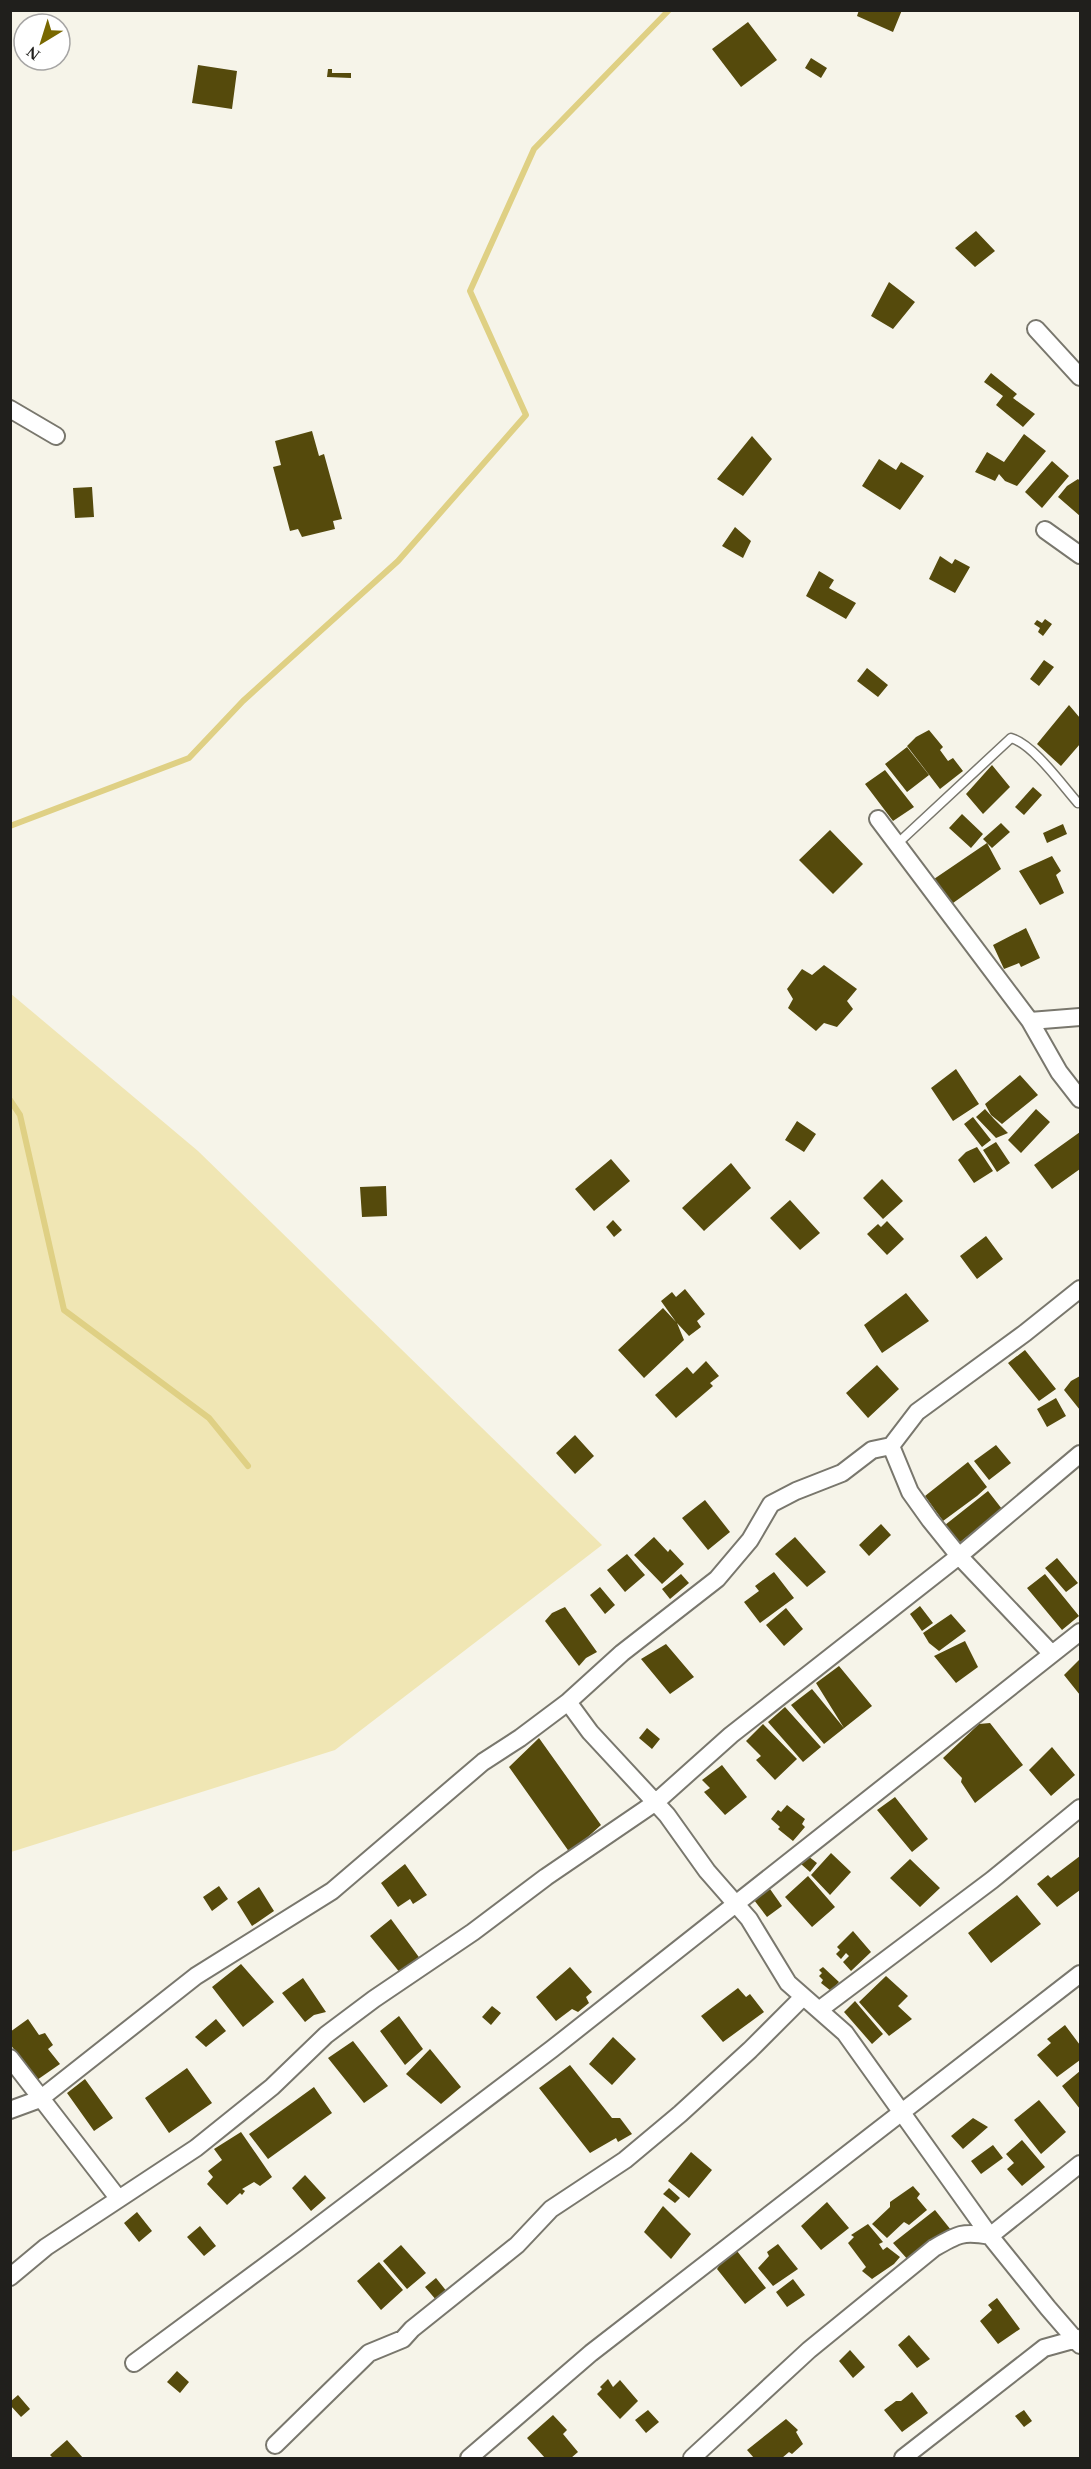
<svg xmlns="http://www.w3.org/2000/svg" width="1091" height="2469" viewBox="0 0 1091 2469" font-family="Georgia,serif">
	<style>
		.green { fill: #f0e6b4 }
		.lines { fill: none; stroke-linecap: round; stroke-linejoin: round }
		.stream { stroke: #dfd084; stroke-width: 6 }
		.building { fill: #554a0c }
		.service-casing { stroke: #79776d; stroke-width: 11 }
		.minor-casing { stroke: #79776d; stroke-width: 20 }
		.service { stroke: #fff; stroke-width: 8 }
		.minor { stroke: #fff; stroke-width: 16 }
	</style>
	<rect width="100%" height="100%" fill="#f6f4e9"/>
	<path class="green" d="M 10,993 L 198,1151 L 602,1545 L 335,1750 L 11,1852 Z"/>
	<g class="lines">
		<path class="stream" d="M 10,826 L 189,758 L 243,701 L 398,561 L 526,415 L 470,291 L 534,149 L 669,10
			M 10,1100 L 20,1115 L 64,1310 L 209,1418 L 248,1466"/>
	</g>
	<path class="building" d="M 859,10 L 902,10 L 893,32 L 857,16 Z
		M 748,22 L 777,60 L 741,87 L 712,49 Z
		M 811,58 L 827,68 L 821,78 L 805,68 Z
		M 198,65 L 237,71 L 232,109 L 192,103 Z
		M 328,69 L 332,69 L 332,73 L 351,73 L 351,78 L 327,77 Z
		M 976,231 L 995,251 L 975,267 L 955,248 Z
		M 889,282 L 915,302 L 893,329 L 871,316 Z
		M 991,373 L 1017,394 L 1013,398 L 1035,414 L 1023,427 L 996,405 L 1003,396 L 984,382 Z
		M 312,431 L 319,456 L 324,454 L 342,519 L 333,521 L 335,529 L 302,537 L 298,529 L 290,531 L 273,467 L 281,465 L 275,441 Z
		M 1024,434 L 1046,451 L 1017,486 L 1005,481 L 999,474 L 995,481 L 975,472 L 987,452 L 1004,462 Z
		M 752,436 L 772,459 L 743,496 L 717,479 Z
		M 879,459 L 896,470 L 901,462 L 924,476 L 900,510 L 862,486 Z
		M 1052,461 L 1069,476 L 1042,508 L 1025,492 Z
		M 1078,479 L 1080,481 L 1080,516 L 1058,497 L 1067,486 Z
		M 92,487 L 94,517 L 75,518 L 73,488 Z
		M 735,527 L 751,541 L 743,558 L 722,546 Z
		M 940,556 L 952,564 L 955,559 L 970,567 L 955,593 L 929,579 Z
		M 819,571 L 834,580 L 829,588 L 856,603 L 846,619 L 806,596 Z
		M 1045,619 L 1052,624 L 1043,636 L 1038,632 L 1040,628 L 1034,624 L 1037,620 L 1042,623 Z
		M 1044,660 L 1054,667 L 1039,686 L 1030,679 Z
		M 867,668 L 888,685 L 878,697 L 857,681 Z
		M 1069,705 L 1080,718 L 1080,744 L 1061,766 L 1037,744 Z
		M 929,730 L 943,747 L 940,750 L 948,761 L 953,758 L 963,771 L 940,789 L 907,746 L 916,737 Z
		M 907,747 L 929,775 L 907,792 L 885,764 Z
		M 992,765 L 1010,787 L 983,814 L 966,794 Z
		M 885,770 L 914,807 L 893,821 L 865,784 Z
		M 1033,787 L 1042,795 L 1024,815 L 1015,807 Z
		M 962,814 L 983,834 L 971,848 L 949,828 Z
		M 1001,823 L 1010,832 L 992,848 L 987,843 L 1001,869 L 953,903 L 934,879 L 987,843 L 983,839 Z
		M 1063,824 L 1067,834 L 1047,843 L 1043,833 Z
		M 830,830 L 863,864 L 833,894 L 799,860 Z
		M 1052,856 L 1061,871 L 1056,875 L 1064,893 L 1040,905 L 1019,871 Z
		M 1026,928 L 1040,958 L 1021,967 L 1019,963 L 1004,969 L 993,945 Z
		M 824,965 L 857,989 L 847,1001 L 853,1009 L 837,1027 L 824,1023 L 816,1031 L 788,1008 L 793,999 L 787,989 L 802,969 L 812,975 Z
		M 956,1069 L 979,1104 L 953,1121 L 931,1088 Z
		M 1020,1075 L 1038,1095 L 1002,1124 L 991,1115 L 985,1104 Z
		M 985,1109 L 994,1119 L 1008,1133 L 996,1138 L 976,1117 Z
		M 1036,1109 L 1050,1122 L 1021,1153 L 1008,1140 Z
		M 973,1117 L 991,1140 L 982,1147 L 964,1124 Z
		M 797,1121 L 816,1134 L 804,1152 L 785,1140 Z
		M 1080,1132 L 1080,1169 L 1052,1189 L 1034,1165 Z
		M 996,1142 L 1010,1163 L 997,1172 L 983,1150 Z
		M 977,1147 L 993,1171 L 974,1183 L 958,1160 L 966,1152 Z
		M 611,1159 L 630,1181 L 594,1211 L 575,1189 Z
		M 731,1163 L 751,1188 L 704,1231 L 682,1208 Z
		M 882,1179 L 903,1201 L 883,1219 L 863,1198 Z
		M 386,1186 L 387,1216 L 362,1217 L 360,1187 Z
		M 790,1200 L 820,1233 L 800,1250 L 770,1218 Z
		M 613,1220 L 622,1230 L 614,1237 L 606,1227 Z
		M 887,1221 L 904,1239 L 887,1255 L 867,1234 L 878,1224 L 881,1227 Z
		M 986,1236 L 1003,1259 L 977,1279 L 960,1256 Z
		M 685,1289 L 705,1314 L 697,1321 L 701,1327 L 689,1336 L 677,1323 L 684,1340 L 644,1378 L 618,1350 L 663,1308 L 676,1322 L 661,1301 L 672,1292 L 676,1297 Z
		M 906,1293 L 929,1321 L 882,1353 L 864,1325 Z
		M 1025,1350 L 1056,1389 L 1039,1401 L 1008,1363 Z
		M 706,1361 L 719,1376 L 710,1383 L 713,1386 L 676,1418 L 655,1395 L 687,1367 L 693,1374 Z
		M 877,1365 L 899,1389 L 868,1418 L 846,1393 Z
		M 1080,1376 L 1080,1410 L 1064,1390 L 1071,1381 Z
		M 1056,1398 L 1066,1416 L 1047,1427 L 1037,1409 Z
		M 575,1435 L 594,1456 L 575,1474 L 556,1453 Z
		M 996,1445 L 1011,1463 L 989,1480 L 974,1461 Z
		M 968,1462 L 987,1487 L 977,1496 L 943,1521 L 925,1496 Z
		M 988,1491 L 1002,1509 L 959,1543 L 945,1525 Z
		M 705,1500 L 730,1532 L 708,1550 L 682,1518 Z
		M 881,1524 L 891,1535 L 869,1556 L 859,1545 Z
		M 654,1537 L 668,1552 L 670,1549 L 684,1564 L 662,1584 L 634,1555 Z
		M 795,1537 L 826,1572 L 807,1587 L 775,1554 Z
		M 627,1554 L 645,1575 L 625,1592 L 607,1570 Z
		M 1057,1558 L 1078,1583 L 1066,1592 L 1045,1568 Z
		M 774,1572 L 794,1598 L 760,1623 L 744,1602 L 759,1591 L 755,1586 Z
		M 681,1574 L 689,1583 L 670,1599 L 662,1589 Z
		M 1045,1574 L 1079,1616 L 1062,1630 L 1027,1588 Z
		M 600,1587 L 615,1605 L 605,1614 L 590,1595 Z
		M 920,1606 L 933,1623 L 922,1631 L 910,1614 Z
		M 565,1607 L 597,1652 L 586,1658 L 579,1666 L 545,1621 L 552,1613 Z
		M 786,1608 L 803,1629 L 784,1646 L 766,1625 Z
		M 951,1614 L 966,1631 L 939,1651 L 929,1643 L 923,1633 Z
		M 965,1641 L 978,1667 L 956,1683 L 934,1656 Z
		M 666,1644 L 694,1677 L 670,1694 L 641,1659 Z
		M 1080,1659 L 1080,1695 L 1064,1675 Z
		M 839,1666 L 872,1706 L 824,1744 L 791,1705 L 812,1689 L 844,1728 L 816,1683 Z
		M 785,1707 L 821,1747 L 803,1762 L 768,1722 Z
		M 990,1723 L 1023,1765 L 975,1803 L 961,1782 L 962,1778 L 943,1758 L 979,1724 Z
		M 763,1724 L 797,1759 L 775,1780 L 756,1760 L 761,1756 L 746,1741 Z
		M 647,1728 L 660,1739 L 652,1749 L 639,1738 Z
		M 539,1738 L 601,1825 L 570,1853 L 509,1767 Z
		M 1052,1747 L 1075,1775 L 1051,1796 L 1029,1770 Z
		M 722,1765 L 747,1797 L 725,1815 L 704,1792 L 710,1788 L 702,1780 Z
		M 895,1797 L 928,1839 L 912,1852 L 877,1810 Z
		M 787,1805 L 805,1819 L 802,1824 L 805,1827 L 793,1841 L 778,1829 L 780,1827 L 771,1819 L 778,1810 L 781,1812 Z
		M 831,1853 L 851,1872 L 830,1895 L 811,1875 Z
		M 808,1856 L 817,1863 L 810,1872 L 801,1864 Z
		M 1080,1856 L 1080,1890 L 1057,1907 L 1037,1884 L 1048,1875 L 1051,1878 Z
		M 910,1859 L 940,1888 L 920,1907 L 890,1878 Z
		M 405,1864 L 427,1895 L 413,1904 L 410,1899 L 398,1907 L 381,1883 Z
		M 808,1876 L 835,1907 L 812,1927 L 785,1897 Z
		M 219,1886 L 228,1899 L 212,1911 L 203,1897 Z
		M 259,1887 L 274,1911 L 252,1926 L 237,1902 Z
		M 770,1889 L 782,1906 L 767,1917 L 754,1900 Z
		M 1017,1895 L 1041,1924 L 991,1963 L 968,1933 Z
		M 391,1919 L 421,1960 L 401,1974 L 370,1936 Z
		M 853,1931 L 871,1952 L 851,1971 L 843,1962 L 849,1956 L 846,1953 L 841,1959 L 836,1954 L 840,1950 L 837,1947 Z
		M 241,1964 L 274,2002 L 243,2027 L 212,1987 Z
		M 570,1967 L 592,1992 L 586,1997 L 589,2003 L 578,2012 L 572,2009 L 556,2021 L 536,1997 Z
		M 823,1967 L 839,1982 L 831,1991 L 821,1983 L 823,1980 L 819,1976 L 822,1973 L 819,1970 Z
		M 886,1976 L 908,1996 L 898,2006 L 912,2019 L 889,2036 L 859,2002 Z
		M 303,1978 L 326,2012 L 314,2015 L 305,2022 L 282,1993 Z
		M 738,1988 L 746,1997 L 750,1994 L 764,2012 L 723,2042 L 701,2016 Z
		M 855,2001 L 883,2034 L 872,2044 L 844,2012 Z
		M 492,2006 L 501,2013 L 491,2025 L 482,2017 Z
		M 399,2016 L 423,2049 L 405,2065 L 380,2031 Z
		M 28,2019 L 39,2035 L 45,2033 L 53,2045 L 48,2049 L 60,2064 L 37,2080 L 10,2044 L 10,2032 Z
		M 216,2019 L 226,2031 L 206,2047 L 195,2037 Z
		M 1065,2025 L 1080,2045 L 1080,2060 L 1057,2077 L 1037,2055 L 1051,2043 L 1047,2039 Z
		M 613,2037 L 636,2059 L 612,2085 L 589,2064 Z
		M 353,2041 L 388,2086 L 364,2103 L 328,2058 Z
		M 430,2049 L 461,2087 L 441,2104 L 406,2074 Z
		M 570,2065 L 612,2118 L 620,2118 L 632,2134 L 618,2142 L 616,2138 L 590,2153 L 539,2088 Z
		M 187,2068 L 212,2103 L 169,2133 L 145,2098 Z
		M 1080,2071 L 1080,2109 L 1062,2086 Z
		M 85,2079 L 113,2118 L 94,2131 L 67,2093 Z
		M 314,2087 L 332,2113 L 268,2159 L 249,2134 Z
		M 1039,2100 L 1066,2132 L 1041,2154 L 1014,2120 Z
		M 973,2118 L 988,2127 L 963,2149 L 951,2136 Z
		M 241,2132 L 272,2177 L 260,2186 L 254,2182 L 242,2189 L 245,2191 L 242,2195 L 240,2193 L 227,2205 L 207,2184 L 213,2177 L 208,2171 L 222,2160 L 214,2149 Z
		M 1022,2140 L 1045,2167 L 1022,2186 L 1007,2169 L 1014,2163 L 1006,2154 Z
		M 993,2145 L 1003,2158 L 981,2174 L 971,2161 Z
		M 691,2152 L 712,2170 L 689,2198 L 668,2181 Z
		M 305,2175 L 326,2198 L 311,2211 L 292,2188 Z
		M 913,2186 L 920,2194 L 917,2198 L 927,2210 L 909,2225 L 904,2222 L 887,2238 L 872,2224 L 890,2207 L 890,2202 Z
		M 669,2188 L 680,2198 L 675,2203 L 663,2194 Z
		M 827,2202 L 849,2228 L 821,2250 L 801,2226 Z
		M 663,2206 L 691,2234 L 671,2259 L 644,2232 Z
		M 935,2210 L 951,2230 L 909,2261 L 893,2243 Z
		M 137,2212 L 152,2231 L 139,2242 L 124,2223 Z
		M 868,2224 L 883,2242 L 879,2244 L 883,2250 L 887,2247 L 900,2257 L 894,2264 L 872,2279 L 862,2271 L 866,2267 L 848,2243 L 854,2237 L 851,2235 Z
		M 200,2226 L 216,2246 L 204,2256 L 187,2237 Z
		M 778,2244 L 798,2269 L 773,2286 L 758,2268 L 769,2256 L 767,2252 Z
		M 401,2245 L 426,2273 L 407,2289 L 383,2261 Z
		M 737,2251 L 766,2288 L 745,2304 L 717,2269 L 724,2259 Z
		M 379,2262 L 403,2290 L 381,2310 L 357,2281 Z
		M 436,2278 L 448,2293 L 437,2301 L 425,2287 Z
		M 793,2279 L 805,2295 L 787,2307 L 776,2292 Z
		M 997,2298 L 1020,2329 L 998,2344 L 980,2321 L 992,2310 L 988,2305 Z
		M 909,2335 L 930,2359 L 917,2368 L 898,2345 Z
		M 850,2350 L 865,2367 L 853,2378 L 839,2361 Z
		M 177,2371 L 189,2382 L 180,2393 L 167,2382 Z
		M 608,2379 L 613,2387 L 620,2380 L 638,2401 L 620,2419 L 597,2394 L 602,2389 L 600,2387 Z
		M 912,2392 L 928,2413 L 902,2432 L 884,2410 L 896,2401 L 901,2401 Z
		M 18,2395 L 30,2409 L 21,2417 L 10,2405 L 10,2402 Z
		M 648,2410 L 659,2422 L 646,2433 L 635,2420 Z
		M 1024,2410 L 1032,2421 L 1024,2427 L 1015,2416 Z
		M 553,2415 L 567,2430 L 563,2434 L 578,2452 L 571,2458 L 545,2458 L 527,2438 Z
		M 786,2419 L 798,2430 L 796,2432 L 803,2444 L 792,2454 L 789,2452 L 782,2458 L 754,2458 L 747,2450 Z
		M 67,2440 L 83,2458 L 53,2458 L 50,2455 Z"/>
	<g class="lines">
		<defs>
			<path id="service" d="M 897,844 L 1011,738 C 1033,744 1062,785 1078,803"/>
			<path id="minor" d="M 1036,329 L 1080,377
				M 10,409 L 56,436
				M 1045,530 L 1080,555
				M 878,819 L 1030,1021 L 1059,1072 L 1080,1099
				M 1030,1021 L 1080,1017
				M 1052,1654 L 959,1556 L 930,1520 L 910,1492 L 891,1446 L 917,1412 L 1025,1333 L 1080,1289
				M 568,1702 L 622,1653 L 717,1579 L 750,1540 L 771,1504 L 796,1491 L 842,1473 L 872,1450 L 891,1446
				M 819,2010 L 992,1880 L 1080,1808
				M 10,2058 L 118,2198
				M 10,2110 L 40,2099 L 196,1976 L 332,1891 L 483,1762 L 520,1738 L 568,1702 L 590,1732 L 667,1815 L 707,1871 L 749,1919 L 788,1983 L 845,2033 L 990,2236 L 1048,2308 L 1080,2345
				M 10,2277 L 46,2247 L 196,2148 L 272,2087 L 326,2035 L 374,1999 L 473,1932 L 546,1877 L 656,1802 L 731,1735 L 959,1556 L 1080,1454
				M 134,2363 L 296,2243 L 552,2049 L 1080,1632
				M 275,2445 L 369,2353 L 403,2339 L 412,2329 L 517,2245 L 551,2209 L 625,2160 L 680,2114 L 750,2050 L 803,1997
				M 469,2458 L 591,2353 L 1080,1974
				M 692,2458 L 809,2350 L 934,2248 C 958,2234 963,2231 990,2236 L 1080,2164
				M 903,2458 L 1044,2348 L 1080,2338"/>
		</defs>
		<use href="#service" class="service-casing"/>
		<use href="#minor" class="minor-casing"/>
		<use href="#service" class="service"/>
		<use href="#minor" class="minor"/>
	</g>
	<rect width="1091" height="2469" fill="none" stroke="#201f1c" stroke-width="24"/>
	<g transform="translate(42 42) rotate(218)"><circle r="28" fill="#ffffff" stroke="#a6a5a4" stroke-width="1.5"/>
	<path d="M0-4.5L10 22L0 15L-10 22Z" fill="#796800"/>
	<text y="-9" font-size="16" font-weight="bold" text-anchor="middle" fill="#201f1c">N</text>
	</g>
</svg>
